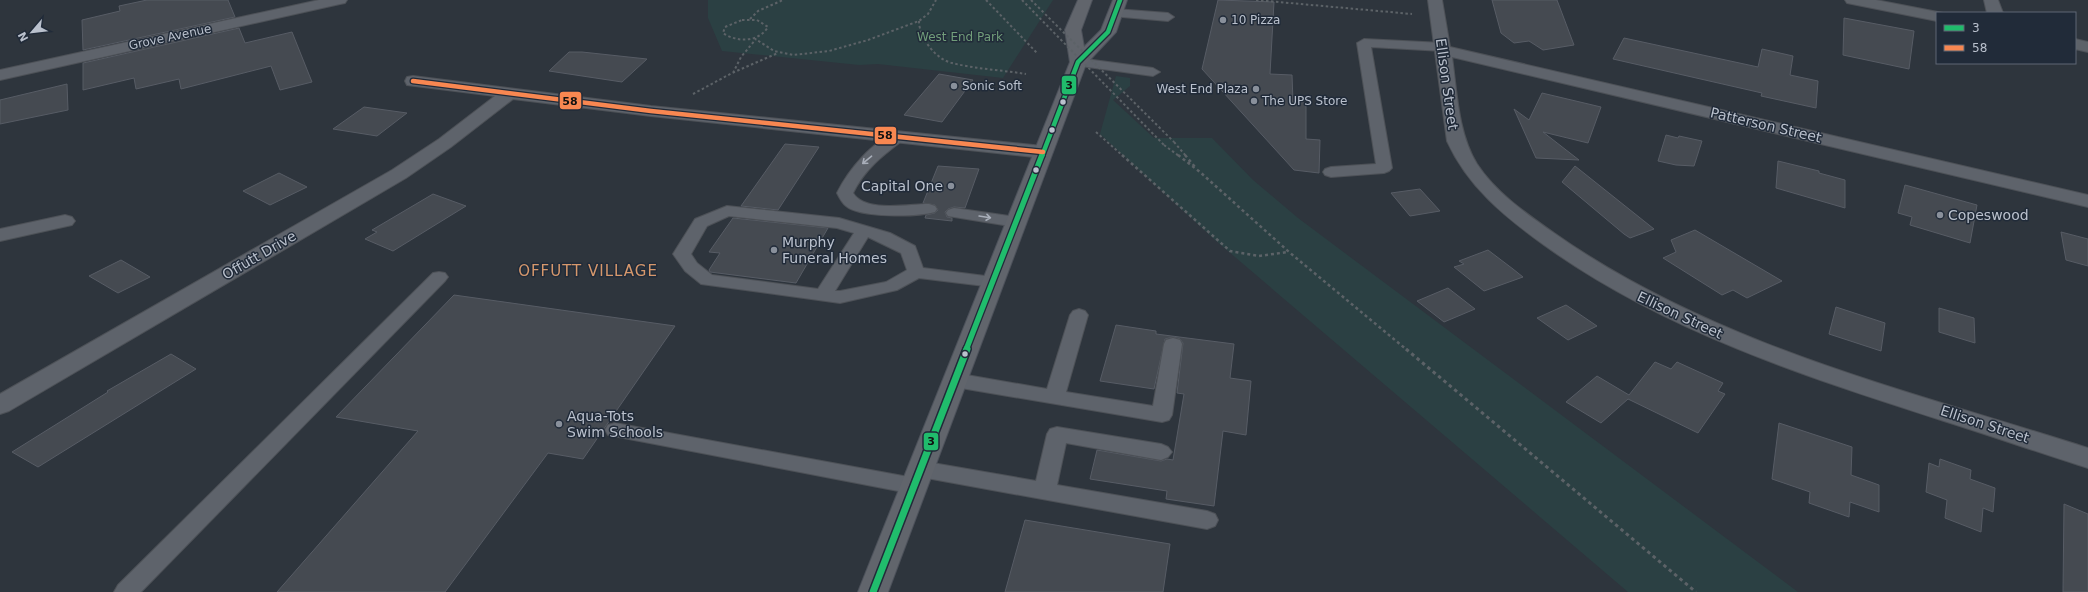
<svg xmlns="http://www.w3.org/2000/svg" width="2088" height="592" viewBox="0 0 2088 592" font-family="'DejaVu Sans',sans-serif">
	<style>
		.green { fill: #2b4043 }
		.building { fill: #454a51; stroke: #575c65 }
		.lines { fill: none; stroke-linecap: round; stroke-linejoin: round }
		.service-casing { stroke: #4d5157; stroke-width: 2 }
		.minor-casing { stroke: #4d5157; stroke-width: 2 }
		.secondary-casing { stroke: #4d5157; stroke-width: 2 }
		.primary-casing { stroke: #4c515a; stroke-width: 2 }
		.path-far2 { stroke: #5c6267; stroke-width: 2; stroke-dasharray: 2.5 2.5; stroke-linecap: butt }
		.path-far1 { stroke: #5c6267; stroke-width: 2.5; stroke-dasharray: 3 3; stroke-linecap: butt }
		.path { stroke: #5c6267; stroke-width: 3; stroke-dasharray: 3.5 3.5; stroke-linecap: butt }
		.service { fill: #5e636b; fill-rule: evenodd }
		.minor { fill: #5e636b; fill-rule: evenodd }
		.secondary { fill: #5d6269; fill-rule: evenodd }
		.primary { fill: #61656c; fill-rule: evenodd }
		.path-bridge { stroke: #5c6267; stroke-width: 2; stroke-dasharray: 2.5 2.5; stroke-linecap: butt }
		.bus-1-far2-casing { stroke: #212b39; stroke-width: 7 }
		.bus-1-far1-casing { stroke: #212b39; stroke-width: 8 }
		.bus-1-casing { stroke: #212b39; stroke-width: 10 }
		.bus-2-casing { stroke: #212b39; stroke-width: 7 }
		.bus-1-far2 { stroke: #20bc6c; stroke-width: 4.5 }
		.bus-1-far1 { stroke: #20bc6c; stroke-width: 5.5 }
		.bus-1 { stroke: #20bc6c; stroke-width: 7 }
		.bus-2 { stroke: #f88751; stroke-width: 4.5 }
		.oneway { stroke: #a8aeb9 }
		.poi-dot { fill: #89909b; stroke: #212b39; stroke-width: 1.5 }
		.bus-dot { fill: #bac1cd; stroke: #212b39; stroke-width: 1.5 }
		.labels { text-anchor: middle; stroke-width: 3; stroke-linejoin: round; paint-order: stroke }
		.far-poi-label { font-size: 12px; fill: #bac1cd; stroke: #212b39; text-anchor: start }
		.far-street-label { font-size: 12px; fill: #bac1cd; stroke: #212b39 }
		.far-park-label { font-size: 12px; fill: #719d7a; stroke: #212b39 }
		.street-label { font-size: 14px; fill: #bac1cd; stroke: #212b39 }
		.poi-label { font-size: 14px; fill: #bac1cd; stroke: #212b39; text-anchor: start }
		.neighbourhood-label { font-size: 15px; letter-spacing: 1px; fill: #d6986c; stroke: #212b39 }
		.line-badge { stroke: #212b39; stroke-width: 1.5 }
		.pale-badge-label { font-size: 11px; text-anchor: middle; font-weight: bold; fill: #111 }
	</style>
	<rect width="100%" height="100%" fill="#2e353d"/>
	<path class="green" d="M 708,0 L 1053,0 L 1003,78 L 878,64 L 859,65 L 722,51 L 708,18 Z
		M 1116,76 L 1130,78 L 1130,86 L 1113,100 L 1154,138 L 1212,138 L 1253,180 L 1298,218 L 1798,592 L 1628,592 L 1215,240 L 1100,134 Z"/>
	<path class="building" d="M 147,0 L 228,0 L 235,17 L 83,50 L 82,20 L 120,11 L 119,6 Z
		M 1218,0 L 1274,2 L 1270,74 L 1292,75 L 1293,102 L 1306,103 L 1306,139 L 1320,140 L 1319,173 L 1294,170 L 1202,69 Z
		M 1492,0 L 1557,0 L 1574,45 L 1543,50 L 1529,41 L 1514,43 L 1501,33 Z
		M 1844,18 L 1914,31 L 1909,69 L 1843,55 Z
		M 239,28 L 245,43 L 292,32 L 312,82 L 280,90 L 271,66 L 181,89 L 179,79 L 136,89 L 134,78 L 83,90 L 83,63 Z
		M 1624,38 L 1758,67 L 1762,49 L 1793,56 L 1790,75 L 1818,81 L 1816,108 L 1761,96 L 1762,93 L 1613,59 Z
		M 569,52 L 582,52 L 647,59 L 622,82 L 549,71 Z
		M 939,74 L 973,80 L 942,122 L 904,115 Z
		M 67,84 L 68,110 L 0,124 L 0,100 Z
		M 1542,93 L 1601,107 L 1588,143 L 1543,132 L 1579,160 L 1536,158 L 1514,109 L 1529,120 Z
		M 364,107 L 407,113 L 377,136 L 333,129 Z
		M 1666,135 L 1678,138 L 1679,136 L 1702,141 L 1694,166 L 1676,165 L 1658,161 Z
		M 785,144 L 819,147 L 778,210 L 741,206 Z
		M 1778,161 L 1819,171 L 1819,173 L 1845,180 L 1845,208 L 1776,188 Z
		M 938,166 L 979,169 L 965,208 L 954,207 L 948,209 L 945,212 L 947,217 L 952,218 L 952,221 L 925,218 L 926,215 L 935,213 L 938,210 L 935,205 L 923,203 Z
		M 1575,166 L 1654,229 L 1630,238 L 1624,234 L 1562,182 Z
		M 279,173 L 307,187 L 270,205 L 243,191 Z
		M 1905,185 L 1977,205 L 1970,243 L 1910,225 L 1912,217 L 1898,213 Z
		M 1420,189 L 1440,211 L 1410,216 L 1391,193 Z
		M 433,194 L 466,206 L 393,251 L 365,239 L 377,232 L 372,230 Z
		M 733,218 L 828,228 L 796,283 L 710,272 L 709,270 L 720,253 L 709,252 Z
		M 1695,230 L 1782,281 L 1747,298 L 1733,290 L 1722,295 L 1663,258 L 1676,252 L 1671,240 Z
		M 2061,232 L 2088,239 L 2088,266 L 2066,260 Z
		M 1488,250 L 1513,269 L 1523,277 L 1484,291 L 1454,267 L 1464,264 L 1459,261 Z
		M 121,260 L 150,277 L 118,293 L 89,276 Z
		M 1448,288 L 1475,309 L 1444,322 L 1417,301 Z
		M 454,295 L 675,326 L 583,459 L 548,453 L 445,592 L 277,592 L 418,431 L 336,417 Z
		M 1566,305 L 1597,326 L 1568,340 L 1537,318 Z
		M 1836,307 L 1885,323 L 1881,351 L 1829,334 Z
		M 1939,308 L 1974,318 L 1975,343 L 1939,332 Z
		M 1116,325 L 1156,331 L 1156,334 L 1234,344 L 1230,378 L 1251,381 L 1246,435 L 1223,431 L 1214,506 L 1166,499 L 1167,491 L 1090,479 L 1097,450 L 1161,461 L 1167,459 L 1173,460 L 1184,394 L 1177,393 L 1183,343 L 1180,339 L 1173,337 L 1165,339 L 1154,389 L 1100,381 Z
		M 171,354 L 196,369 L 38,467 L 12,452 L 108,392 L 107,391 Z
		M 1655,362 L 1671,369 L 1677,362 L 1723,383 L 1718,391 L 1725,394 L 1698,433 L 1628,399 L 1601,423 L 1566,402 L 1597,376 L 1629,395 Z
		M 1779,423 L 1852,447 L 1851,475 L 1879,485 L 1879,512 L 1850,502 L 1849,517 L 1809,503 L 1810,492 L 1772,479 Z
		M 1940,459 L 1971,470 L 1970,479 L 1995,488 L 1993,512 L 1983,508 L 1981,532 L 1945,518 L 1947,500 L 1926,492 L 1929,463 L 1939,467 Z
		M 2064,504 L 2088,514 L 2088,592 L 2063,592 Z
		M 1025,520 L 1170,544 L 1163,592 L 1005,592 Z"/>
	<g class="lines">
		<defs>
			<path id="service" d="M 1115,9 L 1168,13 L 1174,17 L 1168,21 L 1111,16 L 1109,13 L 1111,10 Z
				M 1364,39 L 1443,43 L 1450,47 L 1443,51 L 1371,47 L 1392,168 L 1389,171 L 1384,173 L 1331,177 L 1325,175 L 1323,172 L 1325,169 L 1331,167 L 1376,164 L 1357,43 Z
				M 1078,58 L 1153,68 L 1160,72 L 1153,76 L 1073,65 L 1071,62 L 1073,59 Z
				M 898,133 L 903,134 L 905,137 L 903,140 C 882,156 865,169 853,193 C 865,213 909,204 929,204 L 935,206 L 937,209 L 935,212 C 917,217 860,218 846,206 C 842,203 839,197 837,193 C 848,171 873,139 898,133 Z
				M 727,206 L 839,218 L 890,233 L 915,246 L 923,268 L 993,277 L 999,278 L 1002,282 L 999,286 L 993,287 L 919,278 L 897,290 L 840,303 L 701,284 L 685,271 L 673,254 L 695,219 ZM 729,216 L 837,228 L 854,233 L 818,289 L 712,275 L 697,263 L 691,254 L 707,226 ZM 868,237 L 901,253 L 907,270 L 886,282 L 840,291 L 835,291 Z
				M 954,208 L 1016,217 L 1022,218 L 1024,222 L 1022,226 L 1016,227 L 948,216 L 946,213 L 948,210 Z
				M 439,272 L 445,273 L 448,277 L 445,281 L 141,592 L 114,592 L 118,585 L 433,273 Z
				M 1079,309 L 1085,311 L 1088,315 L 1066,392 L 1153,406 L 1164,344 L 1166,340 L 1173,338 L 1180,340 L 1182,344 L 1172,415 L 1169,420 L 1162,422 L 955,387 L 948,385 L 945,380 L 948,375 L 955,373 L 1047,389 L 1070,315 L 1073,311 Z
				M 615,423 L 914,478 L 922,480 L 925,486 L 922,492 L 914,494 L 608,435 L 605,430 L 608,425 Z
				M 1057,427 L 1161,444 L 1168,447 L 1172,452 L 1168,457 L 1161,460 L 1066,443 L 1057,485 L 1207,511 L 1215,514 L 1218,520 L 1215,526 L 1207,529 L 921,477 L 913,475 L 910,469 L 913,463 L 921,461 L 1036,481 L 1047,434 L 1050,429 Z"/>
			<path id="minor" d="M 319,0 L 347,0 L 345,3 L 340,4 L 0,80 L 0,70 Z
				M 1428,0 L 1442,0 L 1450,47 L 2088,195 L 2088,207 L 1452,57 C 1457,92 1458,133 1477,164 C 1496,193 1527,214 1554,233 C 1713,345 1906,390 2088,448 L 2088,468 C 2040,453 1992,436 1944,421 C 1804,376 1664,331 1544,245 C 1504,216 1468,187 1447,141 Z
				M 1984,0 L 1998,0 L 2003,13 L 1987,13 Z
				M 413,76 L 651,106 L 1043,146 L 1050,148 L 1052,152 L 1050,156 L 1043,158 L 651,116 L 513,99 L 451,147 L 406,178 L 9,411 L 0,414 L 0,394 L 392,170 L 439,139 L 495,96 L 407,85 L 405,81 L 407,77 Z
				M 65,215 L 72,217 L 75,221 L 72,225 L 0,241 L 0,229 Z"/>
			<path id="secondary" d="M 1845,0 L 1876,0 L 1943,13 L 1937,13 L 1937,21 L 1847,3 Z
				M 2075,39 L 2088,42 L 2088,52 L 2075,49 Z"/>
			<path id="primary" d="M 1078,0 L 1092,0 L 1081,30 L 1084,47 L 1101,30 L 1113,0 L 1127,0 L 1116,32 L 1086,64 L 888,592 L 858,592 L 1070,62 L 1065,30 Z"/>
		</defs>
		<use href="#service" class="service-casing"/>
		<use href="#minor" class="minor-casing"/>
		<use href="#secondary" class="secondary-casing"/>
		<use href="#primary" class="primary-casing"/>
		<path class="path-far2" d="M 986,0 L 1037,53
			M 1256,0 L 1412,14
			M 750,19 L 758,11 L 783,0
			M 742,20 L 757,20 L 768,27 C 759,42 737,43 723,33 L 725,27 Z
			M 919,21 C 919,37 935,59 952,63 C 975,69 1002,70 1026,74
			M 754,38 L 774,51 L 793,55 L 829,51 L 868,40 L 919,21 L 928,14 L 936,0
			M 733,73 L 741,57 L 756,39
			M 693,94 L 732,73 L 778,53
			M 1096,132 L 1123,156
			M 1174,142 L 1186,156
			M 1164,145 L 1179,156"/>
		<path class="path-far1" d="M 1122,155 L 1230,251 L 1259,256 L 1288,252
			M 1178,155 L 1200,172 L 1289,252 L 1407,350
			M 1185,155 L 1195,167"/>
		<path class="path" d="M 1406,349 L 1696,592"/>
		<use href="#service" class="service"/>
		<use href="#minor" class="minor"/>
		<use href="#secondary" class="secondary"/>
		<use href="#primary" class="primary"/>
		<path class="path-bridge" d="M 1022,0 L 1164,145
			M 1031,0 L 1174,142"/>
		<defs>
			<path id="bus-1-far2" d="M 1042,156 L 1078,62 L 1108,32 L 1120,0"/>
			<path id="bus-1-far1" d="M 966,350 L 1042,155"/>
			<path id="bus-1" d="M 873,592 L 967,349"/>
			<path id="bus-2" d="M 413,81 L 651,111 L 1043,152"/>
		</defs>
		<use href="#bus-1-far2" class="bus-1-far2-casing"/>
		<use href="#bus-1-far1" class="bus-1-far1-casing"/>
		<use href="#bus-1" class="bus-1-casing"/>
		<use href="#bus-2" class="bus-2-casing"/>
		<use href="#bus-1-far2" class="bus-1-far2"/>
		<use href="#bus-1-far1" class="bus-1-far1"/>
		<use href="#bus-1" class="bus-1"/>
		<use href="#bus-2" class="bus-2"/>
	</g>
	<defs><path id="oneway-shaft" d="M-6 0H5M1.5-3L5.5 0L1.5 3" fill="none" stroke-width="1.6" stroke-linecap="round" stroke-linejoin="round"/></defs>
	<g class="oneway">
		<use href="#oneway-shaft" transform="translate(867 160) rotate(140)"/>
		<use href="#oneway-shaft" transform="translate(985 217) rotate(9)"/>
	</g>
	<g class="poi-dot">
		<circle cx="1223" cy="20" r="4"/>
		<circle cx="954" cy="86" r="4"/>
		<circle cx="1256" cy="89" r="4"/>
		<circle cx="1254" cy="101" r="4"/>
		<circle cx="951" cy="186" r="4"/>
		<circle cx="1940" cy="215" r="4"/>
		<circle cx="774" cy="250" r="4"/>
		<circle cx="559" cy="424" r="4"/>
	</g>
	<g class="bus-dot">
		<circle cx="1063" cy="102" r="3.5"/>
		<circle cx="1052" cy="130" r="3.5"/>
		<circle cx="1036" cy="170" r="3.5"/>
		<circle cx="965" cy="354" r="3.5"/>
	</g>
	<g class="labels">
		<g class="far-poi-label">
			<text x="1231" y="24">10 Pizza</text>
			<text x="962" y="90">Sonic Soft</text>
			<text x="1248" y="93" text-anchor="end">West End Plaza</text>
			<text x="1262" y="105">The UPS Store</text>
		</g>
		<g class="far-street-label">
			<text transform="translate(170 37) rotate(-12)" y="4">Grove Avenue</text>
		</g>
		<g class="far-park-label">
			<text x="960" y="41">West End Park</text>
		</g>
		<g class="street-label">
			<text transform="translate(1447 84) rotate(82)" y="5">Ellison Street</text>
			<text transform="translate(1766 125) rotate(13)" y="5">Patterson Street</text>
			<text transform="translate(259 255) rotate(-30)" y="5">Offutt Drive</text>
			<text transform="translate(1680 315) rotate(25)" y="5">Ellison Street</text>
			<text transform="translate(1985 424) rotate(18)" y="5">Ellison Street</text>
		</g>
		<g class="poi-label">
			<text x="943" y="191" text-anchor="end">Capital One</text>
			<text x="1948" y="220">Copeswood</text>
			<text x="782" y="247">Murphy<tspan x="782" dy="16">Funeral Homes</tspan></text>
			<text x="567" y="421">Aqua-Tots<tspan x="567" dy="16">Swim Schools</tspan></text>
		</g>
		<g class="neighbourhood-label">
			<text x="588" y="276">OFFUTT VILLAGE</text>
		</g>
	</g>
	<g class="line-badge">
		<rect x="1061" y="75" width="16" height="20" rx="4" fill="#20bc6c"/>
		<rect x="559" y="91" width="23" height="19" rx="4" fill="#f88751"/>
		<rect x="874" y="126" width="23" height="19" rx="4" fill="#f88751"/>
		<rect x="923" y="432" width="16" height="19" rx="4" fill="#20bc6c"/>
	</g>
	<g class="pale-badge-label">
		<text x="1069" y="89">3</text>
		<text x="570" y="105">58</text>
		<text x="885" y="139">58</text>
		<text x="931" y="445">3</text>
	</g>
	<rect x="1936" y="12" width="140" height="52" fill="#212b39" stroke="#5e6774"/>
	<rect x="1944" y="25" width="20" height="6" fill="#20bc6c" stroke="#5e6774"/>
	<text x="1972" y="32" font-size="12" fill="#bac1cd">3</text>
	<rect x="1944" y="45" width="20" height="6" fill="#f88751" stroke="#5e6774"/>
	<text x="1972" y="52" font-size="12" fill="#bac1cd">58</text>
	<g transform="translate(32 32) rotate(242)" stroke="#212b39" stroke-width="3" paint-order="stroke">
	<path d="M0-3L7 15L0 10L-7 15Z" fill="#bac1cd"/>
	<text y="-6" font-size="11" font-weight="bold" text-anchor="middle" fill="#bac1cd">N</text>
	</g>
</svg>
